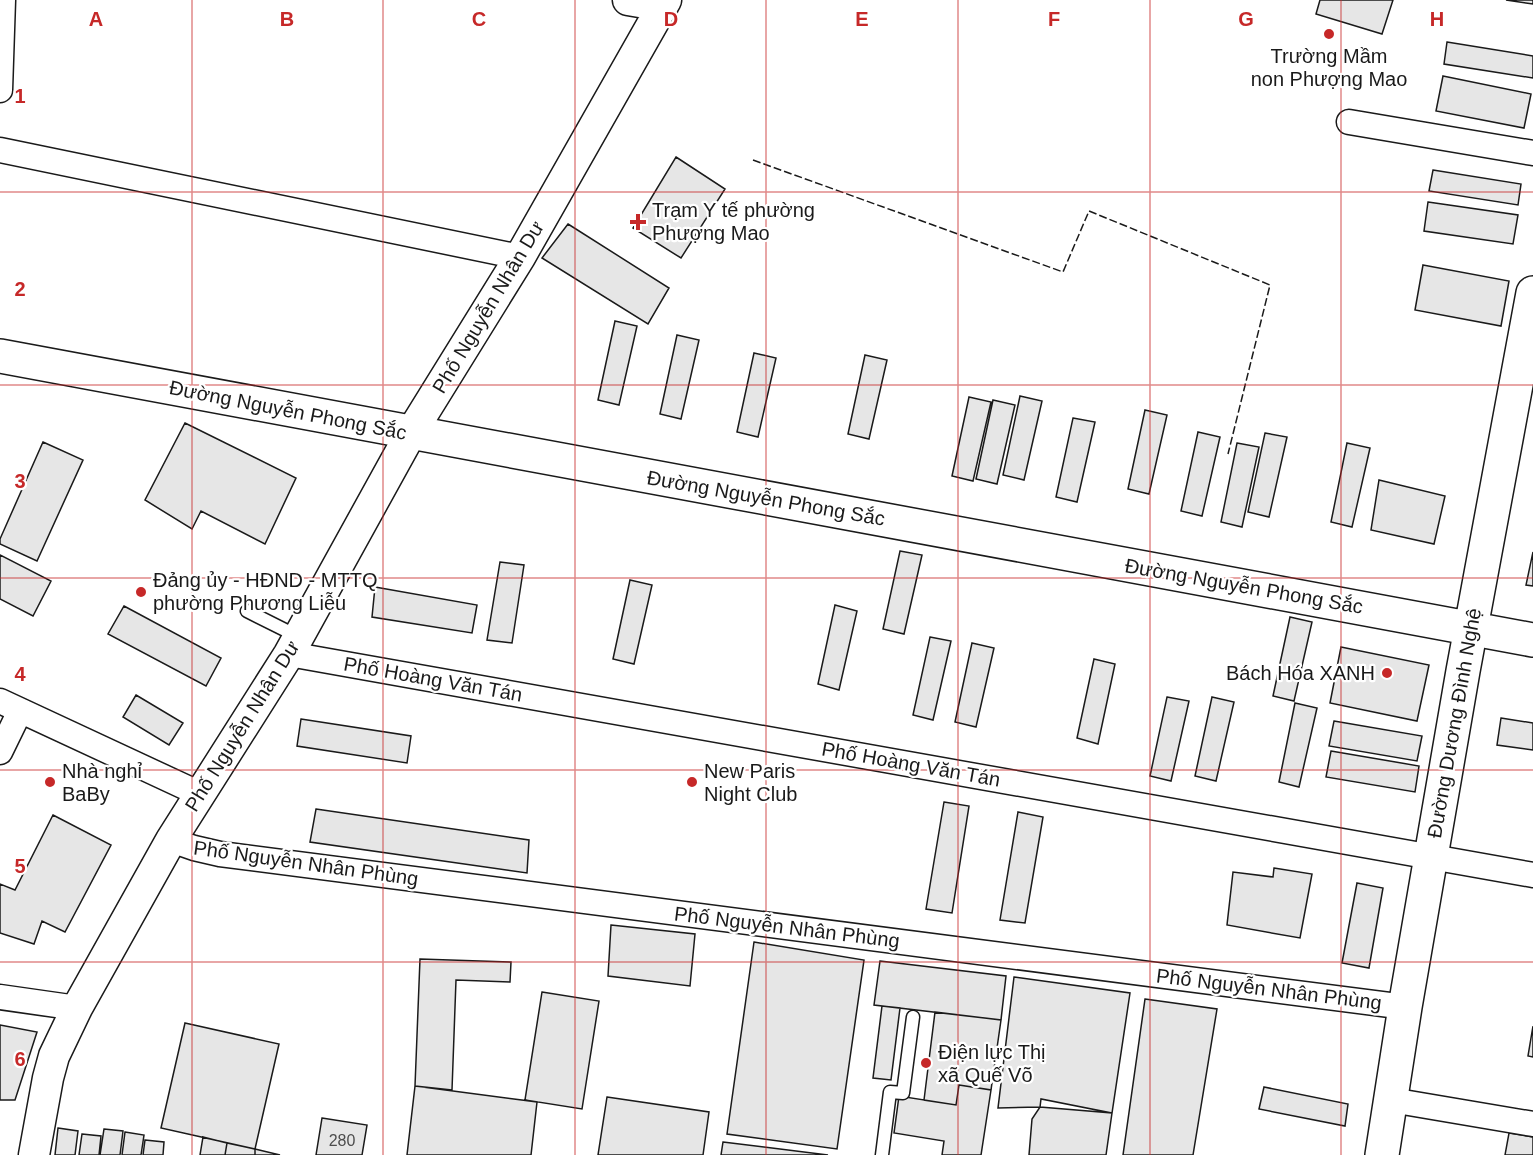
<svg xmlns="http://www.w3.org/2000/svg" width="1533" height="1155" viewBox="0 0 1533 1155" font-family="Arial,sans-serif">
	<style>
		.building { fill: #e6e6e6; stroke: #1a1a1a; stroke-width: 1.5 }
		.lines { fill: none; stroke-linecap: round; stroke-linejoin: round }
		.service-casing { stroke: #1a1a1a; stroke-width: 15 }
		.minor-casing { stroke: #1a1a1a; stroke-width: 27 }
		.tertiary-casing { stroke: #1a1a1a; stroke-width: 33 }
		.secondary-casing { stroke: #1a1a1a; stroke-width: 36 }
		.service { stroke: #fff; stroke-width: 12 }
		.minor { stroke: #fff; stroke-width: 24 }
		.tertiary { stroke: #fff; stroke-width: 30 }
		.secondary { stroke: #fff; stroke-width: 33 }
		.fence { stroke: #1a1a1a; stroke-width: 1.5; stroke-dasharray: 8 3; stroke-linecap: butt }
		.grid { fill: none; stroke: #c62828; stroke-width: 1.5; stroke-opacity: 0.55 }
		.poi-dot { fill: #c62828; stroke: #fff; stroke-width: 2 }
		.labels { text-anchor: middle; stroke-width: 4.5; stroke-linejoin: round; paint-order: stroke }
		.number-label { font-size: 16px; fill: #4d4d4d }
		.poi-label { font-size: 20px; fill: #1a1a1a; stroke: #fff; text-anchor: start }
		.street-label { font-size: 20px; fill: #1a1a1a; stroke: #fff }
		.grid-label { font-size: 20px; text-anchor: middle; font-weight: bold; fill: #c62828; stroke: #fff; stroke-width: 4.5; stroke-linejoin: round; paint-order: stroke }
	</style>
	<rect width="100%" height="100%" fill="#fff"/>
	<path class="building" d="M 1320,0 L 1393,0 L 1382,34 L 1316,14 Z
		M 1506,0 L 1533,0 L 1533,4 Z
		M 1447,42 L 1533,56 L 1533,78 L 1444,64 Z
		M 1443,76 L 1531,94 L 1524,128 L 1436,111 Z
		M 676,157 L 725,189 L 681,258 L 633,228 Z
		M 1433,170 L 1521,184 L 1518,205 L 1429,191 Z
		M 1428,202 L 1518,215 L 1513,244 L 1424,231 Z
		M 568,224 L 669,288 L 648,324 L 542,258 Z
		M 1423,265 L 1509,281 L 1501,326 L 1415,310 Z
		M 615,321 L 637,326 L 619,405 L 598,400 Z
		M 677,335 L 699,340 L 681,419 L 660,414 Z
		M 754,353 L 776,358 L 758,437 L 737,432 Z
		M 865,355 L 887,360 L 869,439 L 848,434 Z
		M 1020,396 L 1042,401 L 1024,480 L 1003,475 Z
		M 969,397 L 991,402 L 973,481 L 952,476 Z
		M 993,400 L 1015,405 L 997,484 L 976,479 Z
		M 1145,410 L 1167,415 L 1149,494 L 1128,489 Z
		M 1073,418 L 1095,422 L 1077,502 L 1056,497 Z
		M 185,423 L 296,478 L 265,544 L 201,511 L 192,529 L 145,500 Z
		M 1198,432 L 1220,437 L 1202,516 L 1181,511 Z
		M 1265,433 L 1287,437 L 1269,517 L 1248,512 Z
		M 43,442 L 83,460 L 37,561 L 0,544 L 0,539 Z
		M 1237,443 L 1259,447 L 1242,527 L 1221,522 Z
		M 1347,443 L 1370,448 L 1352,527 L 1331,522 Z
		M 1379,480 L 1445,496 L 1434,544 L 1371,530 Z
		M 900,551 L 922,555 L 904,634 L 883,629 Z
		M 1533,552 L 1533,586 L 1526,585 Z
		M 0,555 L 51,581 L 33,616 L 0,599 Z
		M 500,562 L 524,565 L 512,643 L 487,640 Z
		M 630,580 L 652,585 L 634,664 L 613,659 Z
		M 375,587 L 477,605 L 472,633 L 372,617 Z
		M 835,605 L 857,611 L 839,690 L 818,684 Z
		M 124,606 L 221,658 L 206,686 L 108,634 Z
		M 1290,617 L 1312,622 L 1294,701 L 1273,696 Z
		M 930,637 L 951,641 L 933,720 L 913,715 Z
		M 972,643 L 994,648 L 976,727 L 955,722 Z
		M 1341,647 L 1429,665 L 1417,721 L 1330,703 Z
		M 1094,659 L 1115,664 L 1098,744 L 1077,738 Z
		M 136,695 L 183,723 L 169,745 L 123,717 Z
		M 1167,697 L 1189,701 L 1171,781 L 1150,776 Z
		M 1212,697 L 1234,702 L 1216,781 L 1195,776 Z
		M 1295,703 L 1317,708 L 1299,787 L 1279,782 Z
		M 1501,718 L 1533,723 L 1533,750 L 1497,745 Z
		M 301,719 L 411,736 L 407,763 L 297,746 Z
		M 1334,721 L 1422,736 L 1417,761 L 1329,746 Z
		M 1331,751 L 1419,766 L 1415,792 L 1326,777 Z
		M 944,802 L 969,806 L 952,913 L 926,909 Z
		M 316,809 L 529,840 L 527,873 L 310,842 Z
		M 1018,812 L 1043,817 L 1025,923 L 1000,920 Z
		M 53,815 L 111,845 L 65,932 L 42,921 L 34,944 L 0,933 L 0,884 L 15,890 Z
		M 1274,868 L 1312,874 L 1300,938 L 1227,925 L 1233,872 L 1273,877 Z
		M 1357,883 L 1383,888 L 1369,968 L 1342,963 Z
		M 611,925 L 695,934 L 690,986 L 608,976 Z
		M 754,942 L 864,960 L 837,1149 L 727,1134 Z
		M 420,959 L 511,962 L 510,982 L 456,980 L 452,1090 L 415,1086 Z
		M 880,961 L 1006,976 L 1001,1020 L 874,1005 Z
		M 1014,977 L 1130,993 L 1112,1113 L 1041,1099 L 1040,1107 L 998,1108 Z
		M 542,992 L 599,1001 L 582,1109 L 525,1100 Z
		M 1145,999 L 1217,1009 L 1193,1155 L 1123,1155 Z
		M 882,1006 L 900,1008 L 891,1080 L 873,1078 Z
		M 935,1012 L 1001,1020 L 991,1090 L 959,1085 L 956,1105 L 924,1100 Z
		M 185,1023 L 279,1044 L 255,1149 L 161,1128 Z
		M 0,1025 L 37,1032 L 15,1100 L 0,1100 Z
		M 1533,1026 L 1533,1057 L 1528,1056 Z
		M 959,1085 L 991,1090 L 981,1155 L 942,1155 L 944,1141 L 894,1133 L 899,1096 L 956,1105 Z
		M 415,1086 L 537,1102 L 531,1155 L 407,1155 Z
		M 1264,1087 L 1348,1104 L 1345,1126 L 1259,1109 Z
		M 607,1097 L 709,1112 L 703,1155 L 598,1155 Z
		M 1040,1107 L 1112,1113 L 1106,1155 L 1029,1155 L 1032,1119 Z
		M 322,1118 L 367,1125 L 362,1155 L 316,1155 Z
		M 58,1128 L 78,1131 L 75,1155 L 55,1155 Z
		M 104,1129 L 123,1131 L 120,1155 L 100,1155 Z
		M 125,1132 L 144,1135 L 141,1155 L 122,1155 Z
		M 1509,1133 L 1533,1137 L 1533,1155 L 1505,1155 Z
		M 82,1134 L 101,1136 L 99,1155 L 79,1155 Z
		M 203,1137 L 227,1143 L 225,1155 L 200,1155 Z
		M 145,1140 L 164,1142 L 163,1155 L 143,1155 Z
		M 723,1142 L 828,1155 L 721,1155 Z
		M 227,1143 L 255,1149 L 255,1155 L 225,1155 Z
		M 255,1149 L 280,1155 L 255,1155 Z"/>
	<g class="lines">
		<defs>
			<path id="service" d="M 247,611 L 297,636
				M 882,1155 L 890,1092 L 903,1093 L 913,1017"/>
			<path id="minor" d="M 0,90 L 3,0
				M 1349,122 L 1533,153
				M 0,150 L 520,257
				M 289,654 L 1533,875
				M 0,701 L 200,794
				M 0,752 L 20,711
				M 171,840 L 194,848 L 220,854 L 1405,1007
				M 0,997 L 77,1008
				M 1391,1100 L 1533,1124"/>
			<path id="tertiary" d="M 628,0 L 663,6
				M 34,1155 L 48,1078 L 54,1056 L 77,1008 L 171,840 L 289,654 L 411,433 L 520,257 L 666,0"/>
			<path id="secondary" d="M 0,356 L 1533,640
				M 1382,1155 L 1405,1007 L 1463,671 L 1533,293"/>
		</defs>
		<use href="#service" class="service-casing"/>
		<use href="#minor" class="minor-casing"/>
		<use href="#tertiary" class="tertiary-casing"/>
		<use href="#secondary" class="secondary-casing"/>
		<use href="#service" class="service"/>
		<use href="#minor" class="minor"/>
		<use href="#tertiary" class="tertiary"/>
		<use href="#secondary" class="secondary"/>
		<path class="fence" d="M 753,160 L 1063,272 L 1089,211 L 1270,285 L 1228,454"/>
	</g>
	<path class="grid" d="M 192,0 L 192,1155M 383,0 L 383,1155M 575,0 L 575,1155M 766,0 L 766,1155M 958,0 L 958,1155M 1150,0 L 1150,1155M 1341,0 L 1341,1155M 0,192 L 1533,192M 0,385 L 1533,385M 0,578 L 1533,578M 0,770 L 1533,770M 0,962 L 1533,962"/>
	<g class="poi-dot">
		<circle cx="1329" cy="34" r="6"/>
		<path d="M635 213h6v6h6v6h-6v6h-6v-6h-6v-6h6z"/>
		<circle cx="141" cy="592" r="6"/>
		<circle cx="1387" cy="673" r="6"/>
		<circle cx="50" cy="782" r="6"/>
		<circle cx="692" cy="782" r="6"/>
		<circle cx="926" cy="1063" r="6"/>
	</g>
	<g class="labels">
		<g class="number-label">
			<text x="342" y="1146">280</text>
		</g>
		<g class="poi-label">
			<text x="1329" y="63" text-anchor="middle">Trường Mầm<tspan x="1329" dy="23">non Phượng Mao</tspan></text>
			<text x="652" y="217">Trạm Y tế phường<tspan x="652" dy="23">Phượng Mao</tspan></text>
			<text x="153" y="587">Đảng ủy - HĐND - MTTQ<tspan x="153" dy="23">phường Phương Liễu</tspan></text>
			<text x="1375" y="680" text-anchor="end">Bách Hóa XANH</text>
			<text x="62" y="778">Nhà nghỉ<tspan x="62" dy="23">BaBy</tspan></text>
			<text x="704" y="778">New Paris<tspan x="704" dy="23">Night Club</tspan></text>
			<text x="938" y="1059">Điện lực Thị<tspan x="938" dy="23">xã Quế Võ</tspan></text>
		</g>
		<g class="street-label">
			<text transform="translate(488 307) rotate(-59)" y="7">Phố Nguyễn Nhân Dư</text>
			<text transform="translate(288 410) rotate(11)" y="7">Đường Nguyễn Phong Sắc</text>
			<text transform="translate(766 498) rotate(10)" y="7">Đường Nguyễn Phong Sắc</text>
			<text transform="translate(1244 586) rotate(10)" y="7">Đường Nguyễn Phong Sắc</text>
			<text transform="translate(433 679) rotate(10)" y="7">Phố Hoàng Văn Tán</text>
			<text transform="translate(1454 723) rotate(-80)" y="7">Đường Dương Đình Nghệ</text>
			<text transform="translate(242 726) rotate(-58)" y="7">Phố Nguyễn Nhân Dư</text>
			<text transform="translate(911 764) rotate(10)" y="7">Phố Hoàng Văn Tán</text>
			<text transform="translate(306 863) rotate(8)" y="7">Phố Nguyễn Nhân Phùng</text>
			<text transform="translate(787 927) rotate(7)" y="7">Phố Nguyễn Nhân Phùng</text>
			<text transform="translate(1269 989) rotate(7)" y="7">Phố Nguyễn Nhân Phùng</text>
		</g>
	</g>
	<g class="grid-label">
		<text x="96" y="26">A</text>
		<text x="287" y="26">B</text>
		<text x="479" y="26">C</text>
		<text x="671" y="26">D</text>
		<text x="862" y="26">E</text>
		<text x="1054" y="26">F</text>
		<text x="1246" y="26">G</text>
		<text x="1437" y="26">H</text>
		<text x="20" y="103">1</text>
		<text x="20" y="296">2</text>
		<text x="20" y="488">3</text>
		<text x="20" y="681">4</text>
		<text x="20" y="873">5</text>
		<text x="20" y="1066">6</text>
	</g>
</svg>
